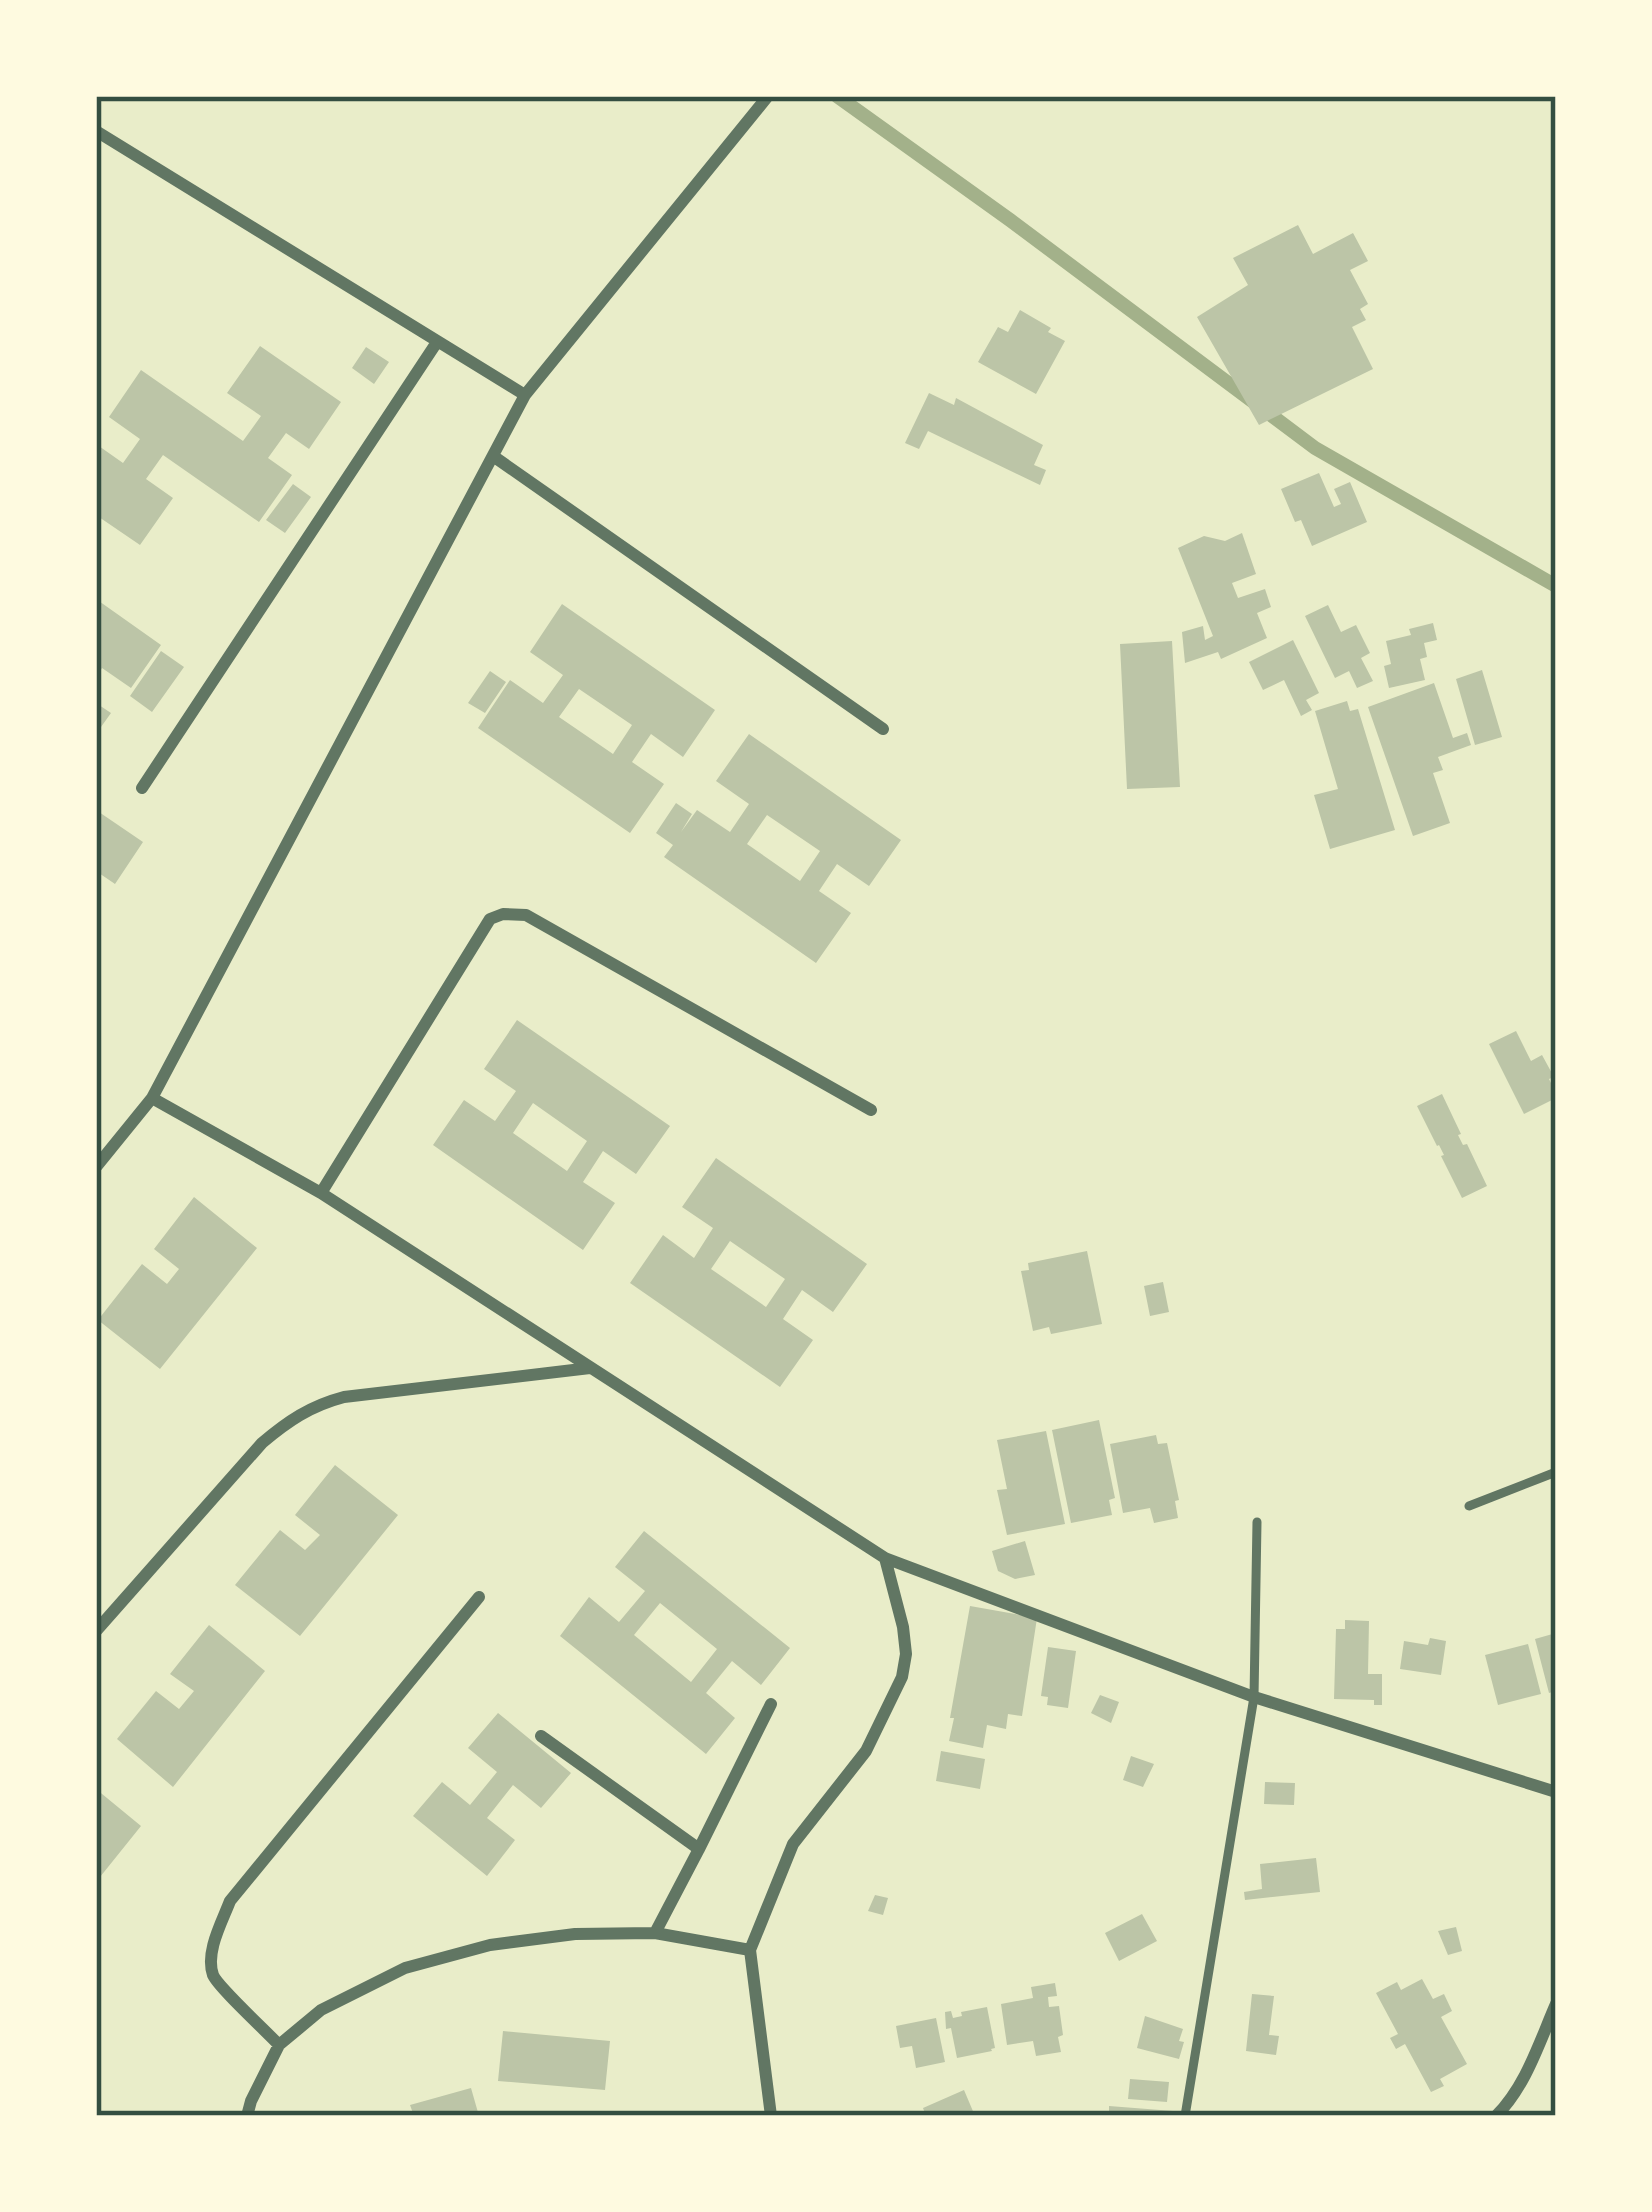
<svg xmlns="http://www.w3.org/2000/svg" width="1652" height="2212" viewBox="0 0 1652 2212" font-family="Quicksand,sans-serif">
	<style>
		.lines { fill: none; stroke-linecap: round; stroke-linejoin: round }
		.stream { stroke: #a3b18a; stroke-width: 14 }
		.building { fill: #bcc5a7; fill-rule: evenodd }
		.service { stroke: #617663; stroke-width: 9 }
		.minor { stroke: #617663; stroke-width: 12 }
		.neatline { fill: none; stroke: #344e41; stroke-width: 4.5 }
	</style>
	<rect width="100%" height="100%" fill="#e9edc9"/>
	<g class="lines">
		<path class="stream" d="M 837,96 L 1010,220 L 1315,448 L 1556,586"/>
	</g>
	<path class="building" d="M 1298,225 L 1313,254 L 1353,233 L 1368,261 L 1350,270 L 1368,304 L 1360,309 L 1366,320 L 1352,327 L 1373,369 L 1259,425 L 1197,317 L 1248,285 L 1233,258 Z
		M 1020,310 L 1051,328 L 1048,332 L 1065,341 L 1036,394 L 978,362 L 998,327 L 1008,332 Z
		M 260,346 L 341,402 L 309,449 L 286,433 L 268,458 L 292,475 L 259,522 L 163,455 L 146,479 L 173,498 L 140,545 L 96,515 L 96,444 L 123,463 L 140,439 L 109,417 L 141,370 L 243,441 L 261,416 L 227,393 Z
		M 366,347 L 389,362 L 374,384 L 352,368 Z
		M 929,393 L 954,405 L 956,398 L 1043,445 L 1034,465 L 1046,470 L 1040,485 L 928,431 L 919,449 L 905,443 Z
		M 1319,473 L 1334,507 L 1341,504 L 1334,489 L 1350,482 L 1367,522 L 1312,546 L 1301,520 L 1295,522 L 1281,489 Z
		M 293,484 L 311,497 L 285,533 L 266,520 Z
		M 1242,533 L 1256,574 L 1232,583 L 1238,598 L 1265,589 L 1271,607 L 1257,613 L 1267,638 L 1221,659 L 1218,652 L 1185,663 L 1182,632 L 1203,626 L 1205,640 L 1213,636 L 1178,548 L 1204,536 L 1225,541 Z
		M 96,599 L 161,645 L 131,688 L 102,668 L 96,678 Z
		M 562,604 L 715,710 L 683,757 L 651,734 L 632,762 L 664,784 L 630,833 L 478,728 L 510,680 L 543,703 L 563,675 L 530,652 ZM 579,689 L 632,725 L 613,754 L 559,717 Z
		M 1328,605 L 1341,632 L 1356,625 L 1370,653 L 1361,658 L 1373,681 L 1357,688 L 1349,671 L 1335,678 L 1305,616 Z
		M 1433,623 L 1437,640 L 1424,643 L 1427,657 L 1420,659 L 1425,680 L 1389,688 L 1384,666 L 1391,664 L 1386,641 L 1411,635 L 1409,629 Z
		M 1293,640 L 1319,693 L 1306,700 L 1312,710 L 1301,716 L 1284,680 L 1263,690 L 1249,662 Z
		M 1172,641 L 1180,787 L 1127,789 L 1120,644 Z
		M 161,651 L 184,667 L 152,712 L 130,696 Z
		M 1482,670 L 1502,737 L 1475,745 L 1456,679 Z
		M 490,671 L 506,682 L 485,713 L 468,703 Z
		M 1434,683 L 1453,738 L 1467,733 L 1471,745 L 1438,757 L 1443,770 L 1433,773 L 1450,823 L 1413,836 L 1368,707 Z
		M 1347,701 L 1350,711 L 1358,709 L 1395,830 L 1330,849 L 1314,795 L 1338,789 L 1315,711 Z
		M 96,703 L 111,713 L 96,734 Z
		M 749,734 L 901,840 L 869,886 L 837,864 L 819,891 L 851,913 L 816,963 L 664,857 L 673,845 L 656,833 L 676,803 L 692,814 L 681,832 L 697,810 L 730,832 L 749,804 L 716,781 ZM 767,815 L 820,851 L 800,881 L 747,844 Z
		M 96,810 L 143,842 L 115,884 L 96,871 Z
		M 517,1020 L 670,1126 L 636,1174 L 603,1151 L 583,1182 L 615,1203 L 583,1250 L 433,1145 L 464,1100 L 495,1121 L 516,1091 L 484,1069 ZM 533,1103 L 587,1141 L 567,1171 L 513,1133 Z
		M 1516,1031 L 1531,1061 L 1542,1055 L 1554,1077 L 1549,1079 L 1556,1093 L 1556,1098 L 1524,1114 L 1489,1044 Z
		M 1442,1094 L 1461,1134 L 1458,1135 L 1463,1145 L 1467,1144 L 1487,1186 L 1462,1198 L 1441,1156 L 1444,1155 L 1439,1145 L 1437,1146 L 1417,1106 Z
		M 716,1158 L 867,1264 L 833,1312 L 802,1290 L 783,1319 L 813,1340 L 780,1387 L 630,1283 L 663,1235 L 694,1258 L 713,1228 L 682,1207 ZM 730,1241 L 785,1279 L 766,1307 L 711,1269 Z
		M 194,1197 L 257,1248 L 160,1369 L 98,1320 L 142,1264 L 167,1284 L 179,1269 L 154,1249 Z
		M 1087,1251 L 1102,1324 L 1051,1334 L 1049,1327 L 1033,1331 L 1021,1271 L 1029,1270 L 1028,1263 Z
		M 1163,1282 L 1169,1312 L 1150,1316 L 1144,1286 Z
		M 1099,1420 L 1115,1498 L 1109,1500 L 1112,1515 L 1071,1523 L 1052,1430 Z
		M 1046,1431 L 1065,1524 L 1007,1535 L 997,1490 L 1007,1489 L 997,1440 Z
		M 1156,1435 L 1158,1444 L 1167,1443 L 1179,1500 L 1175,1501 L 1178,1518 L 1154,1523 L 1150,1508 L 1123,1513 L 1110,1444 Z
		M 335,1465 L 398,1515 L 300,1636 L 235,1585 L 280,1530 L 305,1550 L 320,1535 L 295,1515 Z
		M 644,1531 L 790,1648 L 761,1685 L 732,1661 L 706,1693 L 735,1718 L 706,1754 L 560,1636 L 589,1597 L 619,1622 L 645,1591 L 615,1567 ZM 660,1603 L 717,1649 L 691,1682 L 634,1635 Z
		M 1025,1541 L 1035,1575 L 1015,1579 L 998,1571 L 992,1551 Z
		M 970,1606 L 1037,1618 L 1022,1716 L 1008,1714 L 1006,1729 L 987,1725 L 983,1748 L 949,1741 L 954,1718 L 950,1718 Z
		M 1345,1620 L 1369,1621 L 1368,1674 L 1382,1674 L 1382,1705 L 1374,1705 L 1374,1700 L 1334,1699 L 1336,1629 L 1345,1629 Z
		M 209,1625 L 265,1671 L 173,1787 L 117,1739 L 156,1691 L 179,1709 L 194,1691 L 170,1674 Z
		M 1556,1633 L 1556,1691 L 1549,1693 L 1535,1639 Z
		M 1430,1638 L 1446,1641 L 1441,1675 L 1400,1669 L 1404,1641 L 1428,1645 Z
		M 1528,1644 L 1541,1694 L 1498,1705 L 1485,1655 Z
		M 1048,1647 L 1076,1651 L 1068,1708 L 1047,1705 L 1048,1697 L 1041,1696 Z
		M 1100,1695 L 1119,1702 L 1111,1723 L 1091,1713 Z
		M 498,1713 L 571,1773 L 541,1808 L 513,1785 L 487,1818 L 515,1840 L 487,1876 L 413,1816 L 442,1782 L 470,1805 L 497,1772 L 468,1748 Z
		M 941,1751 L 985,1759 L 980,1789 L 936,1781 Z
		M 1131,1756 L 1154,1764 L 1143,1787 L 1123,1780 Z
		M 1265,1782 L 1295,1783 L 1294,1805 L 1264,1804 Z
		M 96,1789 L 141,1826 L 96,1882 Z
		M 1316,1858 L 1320,1892 L 1245,1900 L 1244,1892 L 1262,1889 L 1260,1864 Z
		M 875,1895 L 888,1898 L 883,1915 L 868,1911 Z
		M 1142,1914 L 1157,1941 L 1119,1961 L 1105,1933 Z
		M 1456,1927 L 1462,1951 L 1448,1955 L 1438,1931 Z
		M 1422,1979 L 1433,1999 L 1444,1994 L 1452,2011 L 1441,2017 L 1467,2064 L 1440,2079 L 1444,2086 L 1431,2092 L 1405,2044 L 1396,2049 L 1390,2038 L 1398,2034 L 1376,1993 L 1397,1982 L 1401,1990 Z
		M 1055,1983 L 1057,1996 L 1048,1997 L 1049,2007 L 1059,2006 L 1063,2035 L 1058,2037 L 1061,2052 L 1036,2056 L 1033,2041 L 1007,2045 L 1001,2004 L 1033,1998 L 1031,1987 Z
		M 1252,1994 L 1274,1996 L 1269,2035 L 1279,2036 L 1276,2055 L 1246,2051 Z
		M 987,2007 L 995,2048 L 991,2049 L 992,2051 L 957,2058 L 951,2028 L 946,2029 L 945,2012 L 951,2011 L 953,2018 L 962,2016 L 961,2012 Z
		M 1145,2016 L 1183,2029 L 1179,2041 L 1184,2042 L 1179,2059 L 1137,2048 Z
		M 936,2018 L 945,2062 L 916,2068 L 912,2046 L 900,2048 L 896,2026 Z
		M 503,2031 L 610,2041 L 605,2090 L 498,2081 Z
		M 1130,2079 L 1169,2082 L 1167,2102 L 1128,2099 Z
		M 471,2088 L 479,2116 L 414,2116 L 410,2105 Z
		M 964,2090 L 975,2116 L 926,2116 L 923,2108 Z
		M 1109,2106 L 1173,2111 L 1173,2116 L 1109,2116 Z"/>
	<g class="lines">
		<path class="service" d="M 1469,1506 L 1556,1472
			M 1185,2116 L 1254,1697 L 1257,1522"/>
		<path class="minor" d="M 96,131 L 525,395
			M 493,456 L 883,729
			M 142,788 L 437,342
			M 152,1098 L 321,1193 L 885,1558 L 1254,1697 L 1556,1792
			M 96,1167 L 152,1098 L 525,395 L 768,96
			M 321,1193 L 490,919 L 503,914 L 526,915 L 871,1110
			M 96,1631 L 262,1443 C 288,1421 310,1406 344,1397 L 590,1368
			M 541,1736 L 699,1849 L 771,1704
			M 655,1933 L 699,1849
			M 279,2045 C 267,2032 218,1987 213,1975 C 205,1952 222,1922 230,1901 L 479,1597
			M 247,2116 L 251,2101 L 279,2045 L 321,2010 L 405,1968 L 490,1945 L 575,1934 L 655,1933 L 750,1950
			M 771,2116 L 750,1950 L 793,1844 L 866,1751 L 902,1677 L 906,1654 L 903,1627 L 885,1558
			M 1496,2116 C 1526,2086 1539,2043 1556,2004"/>
	</g>
	<rect width="1652" height="2212" fill="none" stroke="#fefae0" stroke-width="198"/>
	<rect x="99" y="99" width="1454" height="2014" class="neatline"/>
</svg>
